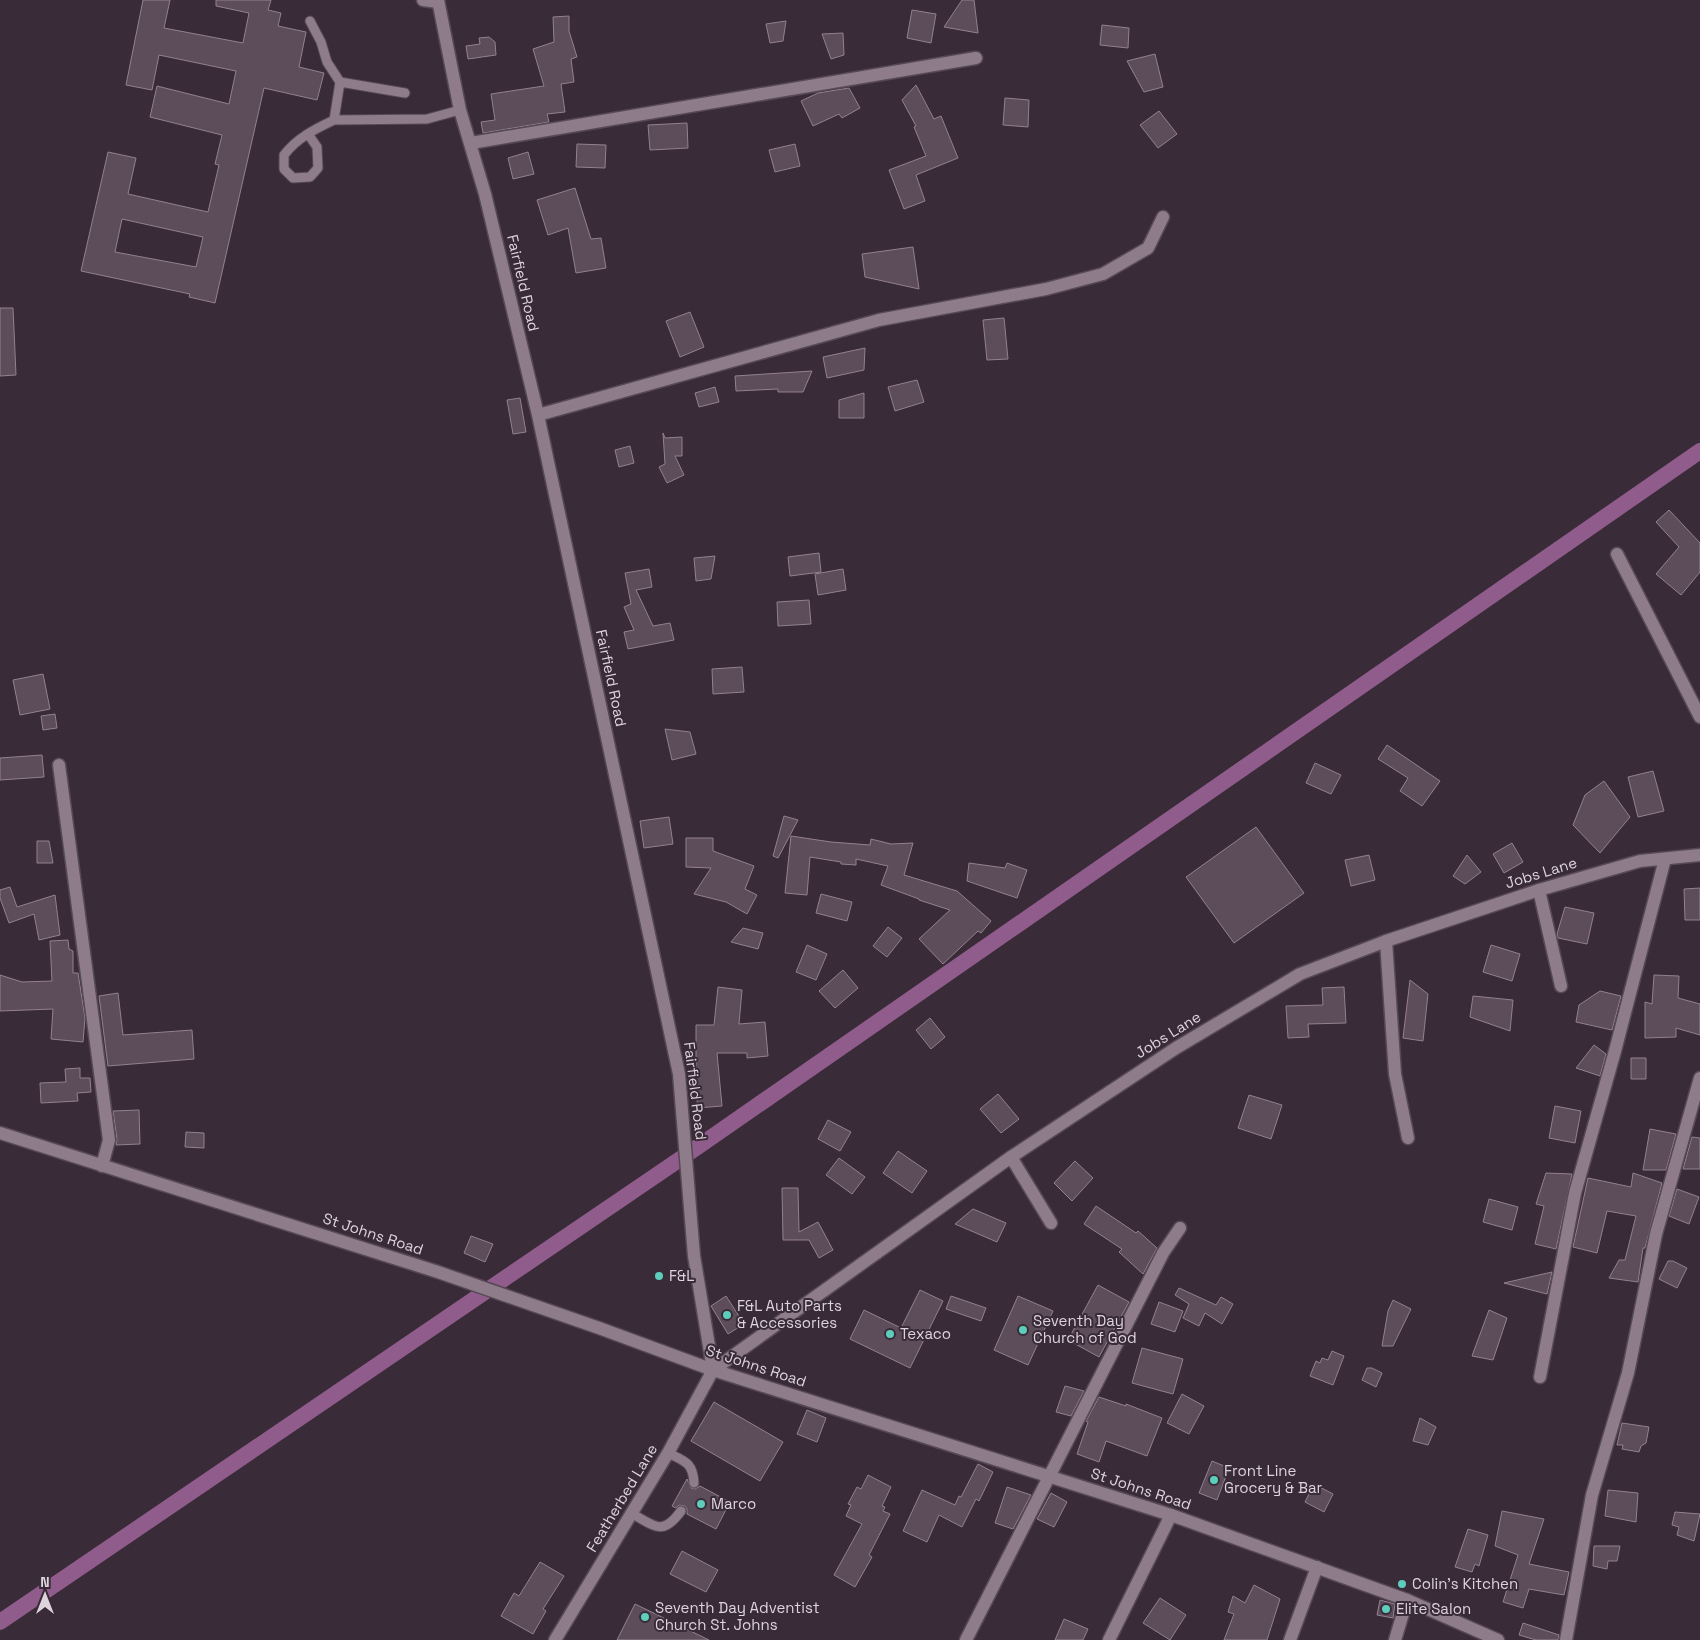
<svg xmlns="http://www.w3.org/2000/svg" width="1700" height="1640" viewBox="0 0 1700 1640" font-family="'Space Grotesk',sans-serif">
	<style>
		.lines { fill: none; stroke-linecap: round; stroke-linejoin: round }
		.canal { stroke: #905c8b; stroke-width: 16 }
		.building { fill: #5d4d5b; stroke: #938090; fill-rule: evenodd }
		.lane-casing { stroke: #564955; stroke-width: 11 }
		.street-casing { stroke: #564955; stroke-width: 15 }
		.secondary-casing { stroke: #564955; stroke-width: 15 }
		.lane { stroke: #8e7c8b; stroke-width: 9 }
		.street { stroke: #8e7c8b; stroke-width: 12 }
		.secondary { stroke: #8e7c8b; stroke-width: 12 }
		.poi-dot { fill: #5ccebb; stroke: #3a2b39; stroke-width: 2 }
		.labels { text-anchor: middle; stroke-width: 4; stroke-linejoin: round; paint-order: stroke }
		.street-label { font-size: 15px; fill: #ded4dd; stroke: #3a2b39 }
		.poi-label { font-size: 15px; fill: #ded4dd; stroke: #3a2b39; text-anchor: start }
	</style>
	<rect width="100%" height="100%" fill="#3a2b39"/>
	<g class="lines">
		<path class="canal" d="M 0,1622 L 686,1155 L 1700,451"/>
	</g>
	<path class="building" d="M 143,0 L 170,0 L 164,28 L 243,43 L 249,13 L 216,6 L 216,0 L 271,0 L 268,10 L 281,13 L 278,26 L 306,32 L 299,67 L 324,73 L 317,100 L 264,88 L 215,303 L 189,297 L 190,294 L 81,271 L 108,152 L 136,158 L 128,194 L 208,212 L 219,165 L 215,164 L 222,135 L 150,117 L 157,86 L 229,104 L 236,71 L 159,55 L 152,90 L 126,85 ZM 122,219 L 203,237 L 196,267 L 115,252 Z
		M 962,0 L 974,0 L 978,33 L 944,27 Z
		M 912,10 L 936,14 L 931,43 L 907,38 Z
		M 569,16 L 569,31 L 577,57 L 571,59 L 574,82 L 561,84 L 565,112 L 547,114 L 549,122 L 483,133 L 481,122 L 495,120 L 491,94 L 544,86 L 533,49 L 554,42 L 553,17 Z
		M 786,21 L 783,41 L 770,43 L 766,24 Z
		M 1102,25 L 1129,28 L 1128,48 L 1100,45 Z
		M 843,33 L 844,55 L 831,59 L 822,34 Z
		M 489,37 L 495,42 L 496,55 L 468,59 L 466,46 L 480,44 L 479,38 Z
		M 1155,54 L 1163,87 L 1144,92 L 1127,61 Z
		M 916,85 L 934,119 L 941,116 L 958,158 L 916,175 L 925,201 L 904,209 L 889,170 L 926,156 L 914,127 L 916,126 L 902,100 Z
		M 849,88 L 860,108 L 842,118 L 839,114 L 813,126 L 801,101 L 818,93 Z
		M 1005,98 L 1029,100 L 1028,127 L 1003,125 Z
		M 1159,111 L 1177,134 L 1158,148 L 1140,125 Z
		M 687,123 L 688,148 L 650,150 L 648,125 Z
		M 577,144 L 606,145 L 605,168 L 576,167 Z
		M 795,144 L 800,166 L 775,172 L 769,150 Z
		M 528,152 L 534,174 L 513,179 L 508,158 Z
		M 575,188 L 591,239 L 601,238 L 606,268 L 576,273 L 568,228 L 548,235 L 537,200 Z
		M 913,247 L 919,289 L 865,277 L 862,254 Z
		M 0,308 L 13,308 L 16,375 L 0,376 Z
		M 690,312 L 704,347 L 680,357 L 666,321 Z
		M 1004,318 L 1008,359 L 987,360 L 983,320 Z
		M 865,348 L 864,370 L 827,378 L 823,357 Z
		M 812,371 L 803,392 L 778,392 L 778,389 L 736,391 L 735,376 Z
		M 917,380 L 924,402 L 895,411 L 888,387 Z
		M 715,387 L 719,402 L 699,407 L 695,393 Z
		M 864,393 L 864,418 L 839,418 L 839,400 Z
		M 520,398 L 526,432 L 513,434 L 507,400 Z
		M 663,433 L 665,438 L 682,437 L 682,456 L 675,456 L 684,475 L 667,483 L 659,467 L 665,464 Z
		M 630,446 L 634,463 L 619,467 L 615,450 Z
		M 1669,510 L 1700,543 L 1700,572 L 1681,595 L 1656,574 L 1679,547 L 1656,522 Z
		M 819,553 L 821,572 L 790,576 L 788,557 Z
		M 715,556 L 711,579 L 696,581 L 694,558 Z
		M 649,569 L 652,587 L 636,590 L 653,626 L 670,623 L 674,640 L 628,649 L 624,632 L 634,630 L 624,607 L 631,604 L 625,573 Z
		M 843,569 L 846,590 L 818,595 L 815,574 Z
		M 809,600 L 811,624 L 778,626 L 777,602 Z
		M 742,667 L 744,692 L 713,694 L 712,669 Z
		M 43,674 L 50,709 L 20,715 L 13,680 Z
		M 55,714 L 57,728 L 43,730 L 41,716 Z
		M 665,729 L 690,732 L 696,754 L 672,760 Z
		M 1387,745 L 1440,781 L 1422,806 L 1400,791 L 1408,778 L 1378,759 Z
		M 42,755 L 44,777 L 0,780 L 0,758 Z
		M 1315,763 L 1341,775 L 1331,794 L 1306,783 Z
		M 1653,771 L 1664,811 L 1638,817 L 1628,777 Z
		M 1604,781 L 1630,817 L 1600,853 L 1573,825 L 1585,795 Z
		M 784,816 L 798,820 L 778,858 L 773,856 Z
		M 669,817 L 673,844 L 644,848 L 640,821 Z
		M 1256,827 L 1304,893 L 1234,943 L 1186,877 Z
		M 791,836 L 831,842 L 870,845 L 871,839 L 891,844 L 913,843 L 904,875 L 957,891 L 991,921 L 981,933 L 978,931 L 943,964 L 919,939 L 950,910 L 919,900 L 919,899 L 881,885 L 888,866 L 856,859 L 856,865 L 841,864 L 841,862 L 810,857 L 807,895 L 785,893 Z
		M 686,838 L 713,838 L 713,851 L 754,866 L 745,889 L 757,895 L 747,914 L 726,902 L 694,894 L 711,868 L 686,867 Z
		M 37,841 L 49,841 L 53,863 L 37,863 Z
		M 1512,843 L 1523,862 L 1504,873 L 1493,854 Z
		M 1369,855 L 1375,880 L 1351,886 L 1345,860 Z
		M 1467,855 L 1481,872 L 1465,884 L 1453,876 Z
		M 969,863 L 1005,868 L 1007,863 L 1027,870 L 1017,898 L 967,881 Z
		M 10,887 L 17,907 L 55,895 L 60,935 L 39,940 L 34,914 L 9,923 L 0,898 L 0,890 Z
		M 1700,888 L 1700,920 L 1685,920 L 1684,889 Z
		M 821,894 L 852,902 L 847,921 L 816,913 Z
		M 1565,907 L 1594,913 L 1587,944 L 1558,938 L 1557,934 Z
		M 888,927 L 902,938 L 887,957 L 873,946 Z
		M 743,928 L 763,933 L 758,949 L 731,942 Z
		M 68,940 L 69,949 L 73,951 L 73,973 L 78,973 L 85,1018 L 83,1042 L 51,1039 L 53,1009 L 0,1011 L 0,975 L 22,982 L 52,981 L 50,941 Z
		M 807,945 L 827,954 L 816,980 L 796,972 Z
		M 1491,945 L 1520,954 L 1512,981 L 1483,972 Z
		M 843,970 L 858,988 L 835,1008 L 819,991 Z
		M 1654,975 L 1679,976 L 1678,998 L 1700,1004 L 1700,1035 L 1676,1028 L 1676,1037 L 1645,1038 L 1645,1002 L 1652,1004 Z
		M 1410,980 L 1428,994 L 1423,1041 L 1403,1038 Z
		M 718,987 L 742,990 L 739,1024 L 765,1022 L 768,1056 L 747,1058 L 747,1053 L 717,1053 L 722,1106 L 698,1108 L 694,1075 L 696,1074 L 696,1025 L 714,1025 Z
		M 1344,987 L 1346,1023 L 1308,1024 L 1309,1037 L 1288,1038 L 1286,1006 L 1323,1005 L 1322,988 Z
		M 1600,991 L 1621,996 L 1612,1030 L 1576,1022 L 1579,1005 Z
		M 118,993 L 123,1035 L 192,1030 L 194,1059 L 108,1066 L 99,996 Z
		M 1473,996 L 1513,1000 L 1510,1031 L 1470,1017 Z
		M 930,1018 L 945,1037 L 931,1049 L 916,1030 Z
		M 1594,1045 L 1606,1054 L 1600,1076 L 1576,1068 Z
		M 1631,1058 L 1646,1058 L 1646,1079 L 1631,1079 Z
		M 80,1068 L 80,1078 L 90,1078 L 91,1092 L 77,1093 L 78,1101 L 41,1103 L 40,1083 L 66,1082 L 65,1069 Z
		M 998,1094 L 1019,1119 L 1001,1133 L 980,1109 Z
		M 1249,1095 L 1282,1105 L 1271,1139 L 1238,1128 Z
		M 1555,1106 L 1581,1111 L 1575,1143 L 1549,1138 Z
		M 139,1110 L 140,1144 L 116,1145 L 117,1139 L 113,1111 Z
		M 828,1120 L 851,1132 L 840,1151 L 818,1139 Z
		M 1650,1129 L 1676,1134 L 1666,1170 L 1643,1170 Z
		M 186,1132 L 204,1133 L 204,1148 L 185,1147 Z
		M 1692,1137 L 1700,1138 L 1700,1169 L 1683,1169 Z
		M 898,1151 L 927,1171 L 912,1193 L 883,1173 Z
		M 839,1158 L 865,1177 L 852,1194 L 826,1175 Z
		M 1075,1161 L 1093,1178 L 1072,1201 L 1054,1183 Z
		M 1546,1173 L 1572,1174 L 1556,1249 L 1535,1244 L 1544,1206 L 1536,1204 Z
		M 1633,1173 L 1662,1183 L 1645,1248 L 1643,1248 L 1638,1282 L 1609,1278 L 1619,1260 L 1625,1260 L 1636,1216 L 1607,1211 L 1597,1253 L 1573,1247 L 1588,1178 L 1631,1187 Z
		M 782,1188 L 798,1188 L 799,1232 L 818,1222 L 833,1250 L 819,1258 L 809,1240 L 783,1240 Z
		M 1677,1189 L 1699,1197 L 1689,1224 L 1669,1216 Z
		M 1489,1199 L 1518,1207 L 1512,1230 L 1483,1222 Z
		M 1096,1206 L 1136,1233 L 1138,1231 L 1157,1248 L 1143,1274 L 1119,1252 L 1122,1249 L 1084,1224 Z
		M 973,1209 L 1006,1223 L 997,1242 L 955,1224 Z
		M 471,1236 L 493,1244 L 485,1262 L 464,1253 Z
		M 1668,1261 L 1673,1261 L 1687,1268 L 1677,1288 L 1659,1279 Z
		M 1552,1272 L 1547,1294 L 1504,1283 Z
		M 1098,1285 L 1129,1302 L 1099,1357 L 1068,1340 Z
		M 1179,1288 L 1216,1305 L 1221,1297 L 1233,1304 L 1222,1324 L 1205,1313 L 1199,1326 L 1183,1318 L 1189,1304 L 1175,1295 Z
		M 920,1290 L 943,1301 L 910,1368 L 850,1339 L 864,1310 L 901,1328 Z
		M 726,1296 L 744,1324 L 728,1334 L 711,1306 Z
		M 951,1296 L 986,1308 L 981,1321 L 946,1309 Z
		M 1018,1296 L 1053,1311 L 1028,1365 L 994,1350 Z
		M 1393,1300 L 1411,1309 L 1393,1346 L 1382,1346 L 1388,1311 Z
		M 1159,1302 L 1183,1311 L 1175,1332 L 1151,1324 Z
		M 1489,1310 L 1507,1318 L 1493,1360 L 1472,1356 Z
		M 1142,1348 L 1183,1359 L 1173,1394 L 1132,1383 Z
		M 1332,1351 L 1344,1356 L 1333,1385 L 1310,1376 L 1316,1361 L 1320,1363 L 1322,1358 L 1328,1360 Z
		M 1367,1368 L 1372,1368 L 1382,1373 L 1376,1387 L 1362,1380 Z
		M 1065,1386 L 1084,1391 L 1071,1416 L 1056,1412 Z
		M 1182,1394 L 1204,1406 L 1189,1434 L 1167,1423 Z
		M 1099,1397 L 1126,1406 L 1126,1404 L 1162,1418 L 1147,1456 L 1106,1441 L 1099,1462 L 1077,1454 L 1088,1422 L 1086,1421 Z
		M 714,1402 L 783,1442 L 760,1481 L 691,1441 Z
		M 807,1410 L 826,1418 L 817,1442 L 797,1434 Z
		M 1420,1418 L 1436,1427 L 1428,1445 L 1413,1441 Z
		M 1622,1423 L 1649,1427 L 1646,1443 L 1641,1446 L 1639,1452 L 1622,1449 L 1623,1445 L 1617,1445 Z
		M 1212,1461 L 1229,1468 L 1217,1500 L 1199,1493 Z
		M 978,1464 L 993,1472 L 979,1501 L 976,1499 L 962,1527 L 939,1515 L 927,1542 L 903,1531 L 922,1490 L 955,1505 L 959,1496 L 961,1497 Z
		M 868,1475 L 891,1487 L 882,1506 L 885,1507 L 883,1511 L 890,1514 L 869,1555 L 872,1557 L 855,1587 L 834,1575 L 862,1524 L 846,1516 L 851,1505 L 848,1504 L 857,1487 L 861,1489 Z
		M 687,1479 L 691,1488 L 695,1489 L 700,1486 L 730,1502 L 716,1529 L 687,1514 L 687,1509 L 685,1506 L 679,1505 L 676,1508 L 672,1506 Z
		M 1314,1484 L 1333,1494 L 1324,1512 L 1305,1502 Z
		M 1007,1487 L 1031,1495 L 1013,1529 L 995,1523 Z
		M 1608,1490 L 1638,1493 L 1636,1522 L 1605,1516 Z
		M 1051,1493 L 1067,1502 L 1054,1527 L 1037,1519 Z
		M 1502,1511 L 1544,1519 L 1529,1564 L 1569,1572 L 1564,1595 L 1529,1589 L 1523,1608 L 1503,1602 L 1518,1555 L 1495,1546 Z
		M 1675,1512 L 1700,1514 L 1694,1541 L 1677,1535 L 1679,1527 L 1672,1525 Z
		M 1468,1529 L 1488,1535 L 1479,1566 L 1475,1564 L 1472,1572 L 1455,1567 Z
		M 1594,1546 L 1620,1546 L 1617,1561 L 1608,1561 L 1607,1569 L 1593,1566 Z
		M 682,1551 L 718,1570 L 706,1592 L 670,1574 Z
		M 540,1562 L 564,1576 L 543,1609 L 546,1611 L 533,1634 L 501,1616 L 514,1593 L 519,1596 Z
		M 1254,1585 L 1280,1599 L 1267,1640 L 1224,1640 L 1234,1614 L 1228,1612 L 1233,1596 L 1245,1603 Z
		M 1160,1598 L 1186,1615 L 1170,1640 L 1143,1623 Z
		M 1380,1600 L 1395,1604 L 1393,1618 L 1377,1615 Z
		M 635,1604 L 709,1640 L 617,1640 Z
		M 1064,1619 L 1088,1629 L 1083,1640 L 1055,1640 Z
		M 1523,1623 L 1559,1635 L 1558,1640 L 1536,1640 L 1519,1635 Z"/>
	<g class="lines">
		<defs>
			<path id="lane" d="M 310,21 L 321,42 L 327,62 L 340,82
				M 334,120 L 340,82 L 405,93
				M 308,134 L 317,147 L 318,168 L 310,177 L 293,178 L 284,169 L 284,155 C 297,138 315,129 334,120 L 427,119 L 460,110
				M 668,1453 C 684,1461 693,1462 694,1483
				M 631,1513 C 655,1526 662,1537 681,1511"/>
			<path id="street" d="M 423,0 L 438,2
				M 438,0 L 460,110 L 485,194 L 538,415 L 679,1074 L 694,1256 L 713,1370
				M 471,143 L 976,58
				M 538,415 L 879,320 L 1046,289 L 1103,274 L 1148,248 L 1163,217
				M 1617,554 L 1700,717
				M 59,765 L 109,1140 L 102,1166
				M 1539,890 L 1561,986
				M 1386,941 L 1395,1074 L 1408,1138
				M 1011,1157 L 1051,1223
				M 1540,1377 L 1575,1193 L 1615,1051 L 1665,859
				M 966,1640 L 1163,1253 L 1180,1228
				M 1109,1640 L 1171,1515
				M 1290,1640 L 1317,1567
				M 1395,1640 L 1407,1600
				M 1566,1640 L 1592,1495 L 1628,1373 L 1656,1234 L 1700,1078"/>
			<path id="secondary" d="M 0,1133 L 438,1272 L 599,1328 L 713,1370 L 1171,1515 L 1407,1600 L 1498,1640
				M 555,1640 L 668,1453 L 713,1370 L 1011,1157 L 1176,1048 L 1300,974 L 1386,941 L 1539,890 L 1640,861 L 1700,855"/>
		</defs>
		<use href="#lane" class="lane-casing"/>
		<use href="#street" class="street-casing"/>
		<use href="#secondary" class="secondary-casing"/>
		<use href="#lane" class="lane"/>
		<use href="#street" class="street"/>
		<use href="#secondary" class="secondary"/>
	</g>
	<g class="poi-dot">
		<circle cx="659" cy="1276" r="5"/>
		<circle cx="727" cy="1315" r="5"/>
		<circle cx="1023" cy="1330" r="5"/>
		<circle cx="890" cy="1334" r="5"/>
		<circle cx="1214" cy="1480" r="5"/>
		<circle cx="701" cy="1504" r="5"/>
		<circle cx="1402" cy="1584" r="5"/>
		<circle cx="1386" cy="1609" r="5"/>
		<circle cx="645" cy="1617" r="5"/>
	</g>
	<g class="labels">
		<g class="street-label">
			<text transform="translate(523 283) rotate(77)" y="5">Fairfield Road</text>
			<text transform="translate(611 678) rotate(78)" y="5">Fairfield Road</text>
			<text transform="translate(1541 873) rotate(-17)" y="5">Jobs Lane</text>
			<text transform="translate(1168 1035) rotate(-32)" y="5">Jobs Lane</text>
			<text transform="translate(695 1091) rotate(83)" y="5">Fairfield Road</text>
			<text transform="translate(373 1234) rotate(18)" y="5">St Johns Road</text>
			<text transform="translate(756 1366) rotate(18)" y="5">St Johns Road</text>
			<text transform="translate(1141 1489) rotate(18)" y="5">St Johns Road</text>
			<text transform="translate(622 1498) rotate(-59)" y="5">Featherbed Lane</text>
		</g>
		<g class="poi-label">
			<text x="669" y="1281">F&amp;L</text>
			<text x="737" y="1311">F&amp;L Auto Parts<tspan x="737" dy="17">&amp; Accessories</tspan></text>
			<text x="1033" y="1326">Seventh Day<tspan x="1033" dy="17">Church of God</tspan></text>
			<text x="900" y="1339">Texaco</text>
			<text x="1224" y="1476">Front Line<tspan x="1224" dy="17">Grocery &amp; Bar</tspan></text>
			<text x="711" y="1509">Marco</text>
			<text x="1412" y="1589">Colin's Kitchen</text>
			<text x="655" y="1613">Seventh Day Adventist<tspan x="655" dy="17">Church St. Johns</tspan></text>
			<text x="1396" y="1614">Elite Salon</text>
		</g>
	</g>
	<g transform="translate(45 1595)" stroke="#3a2b39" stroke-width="4" paint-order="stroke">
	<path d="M0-4L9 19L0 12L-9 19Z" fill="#ded4dd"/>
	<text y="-8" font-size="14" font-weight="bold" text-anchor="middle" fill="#ded4dd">N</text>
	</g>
</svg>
